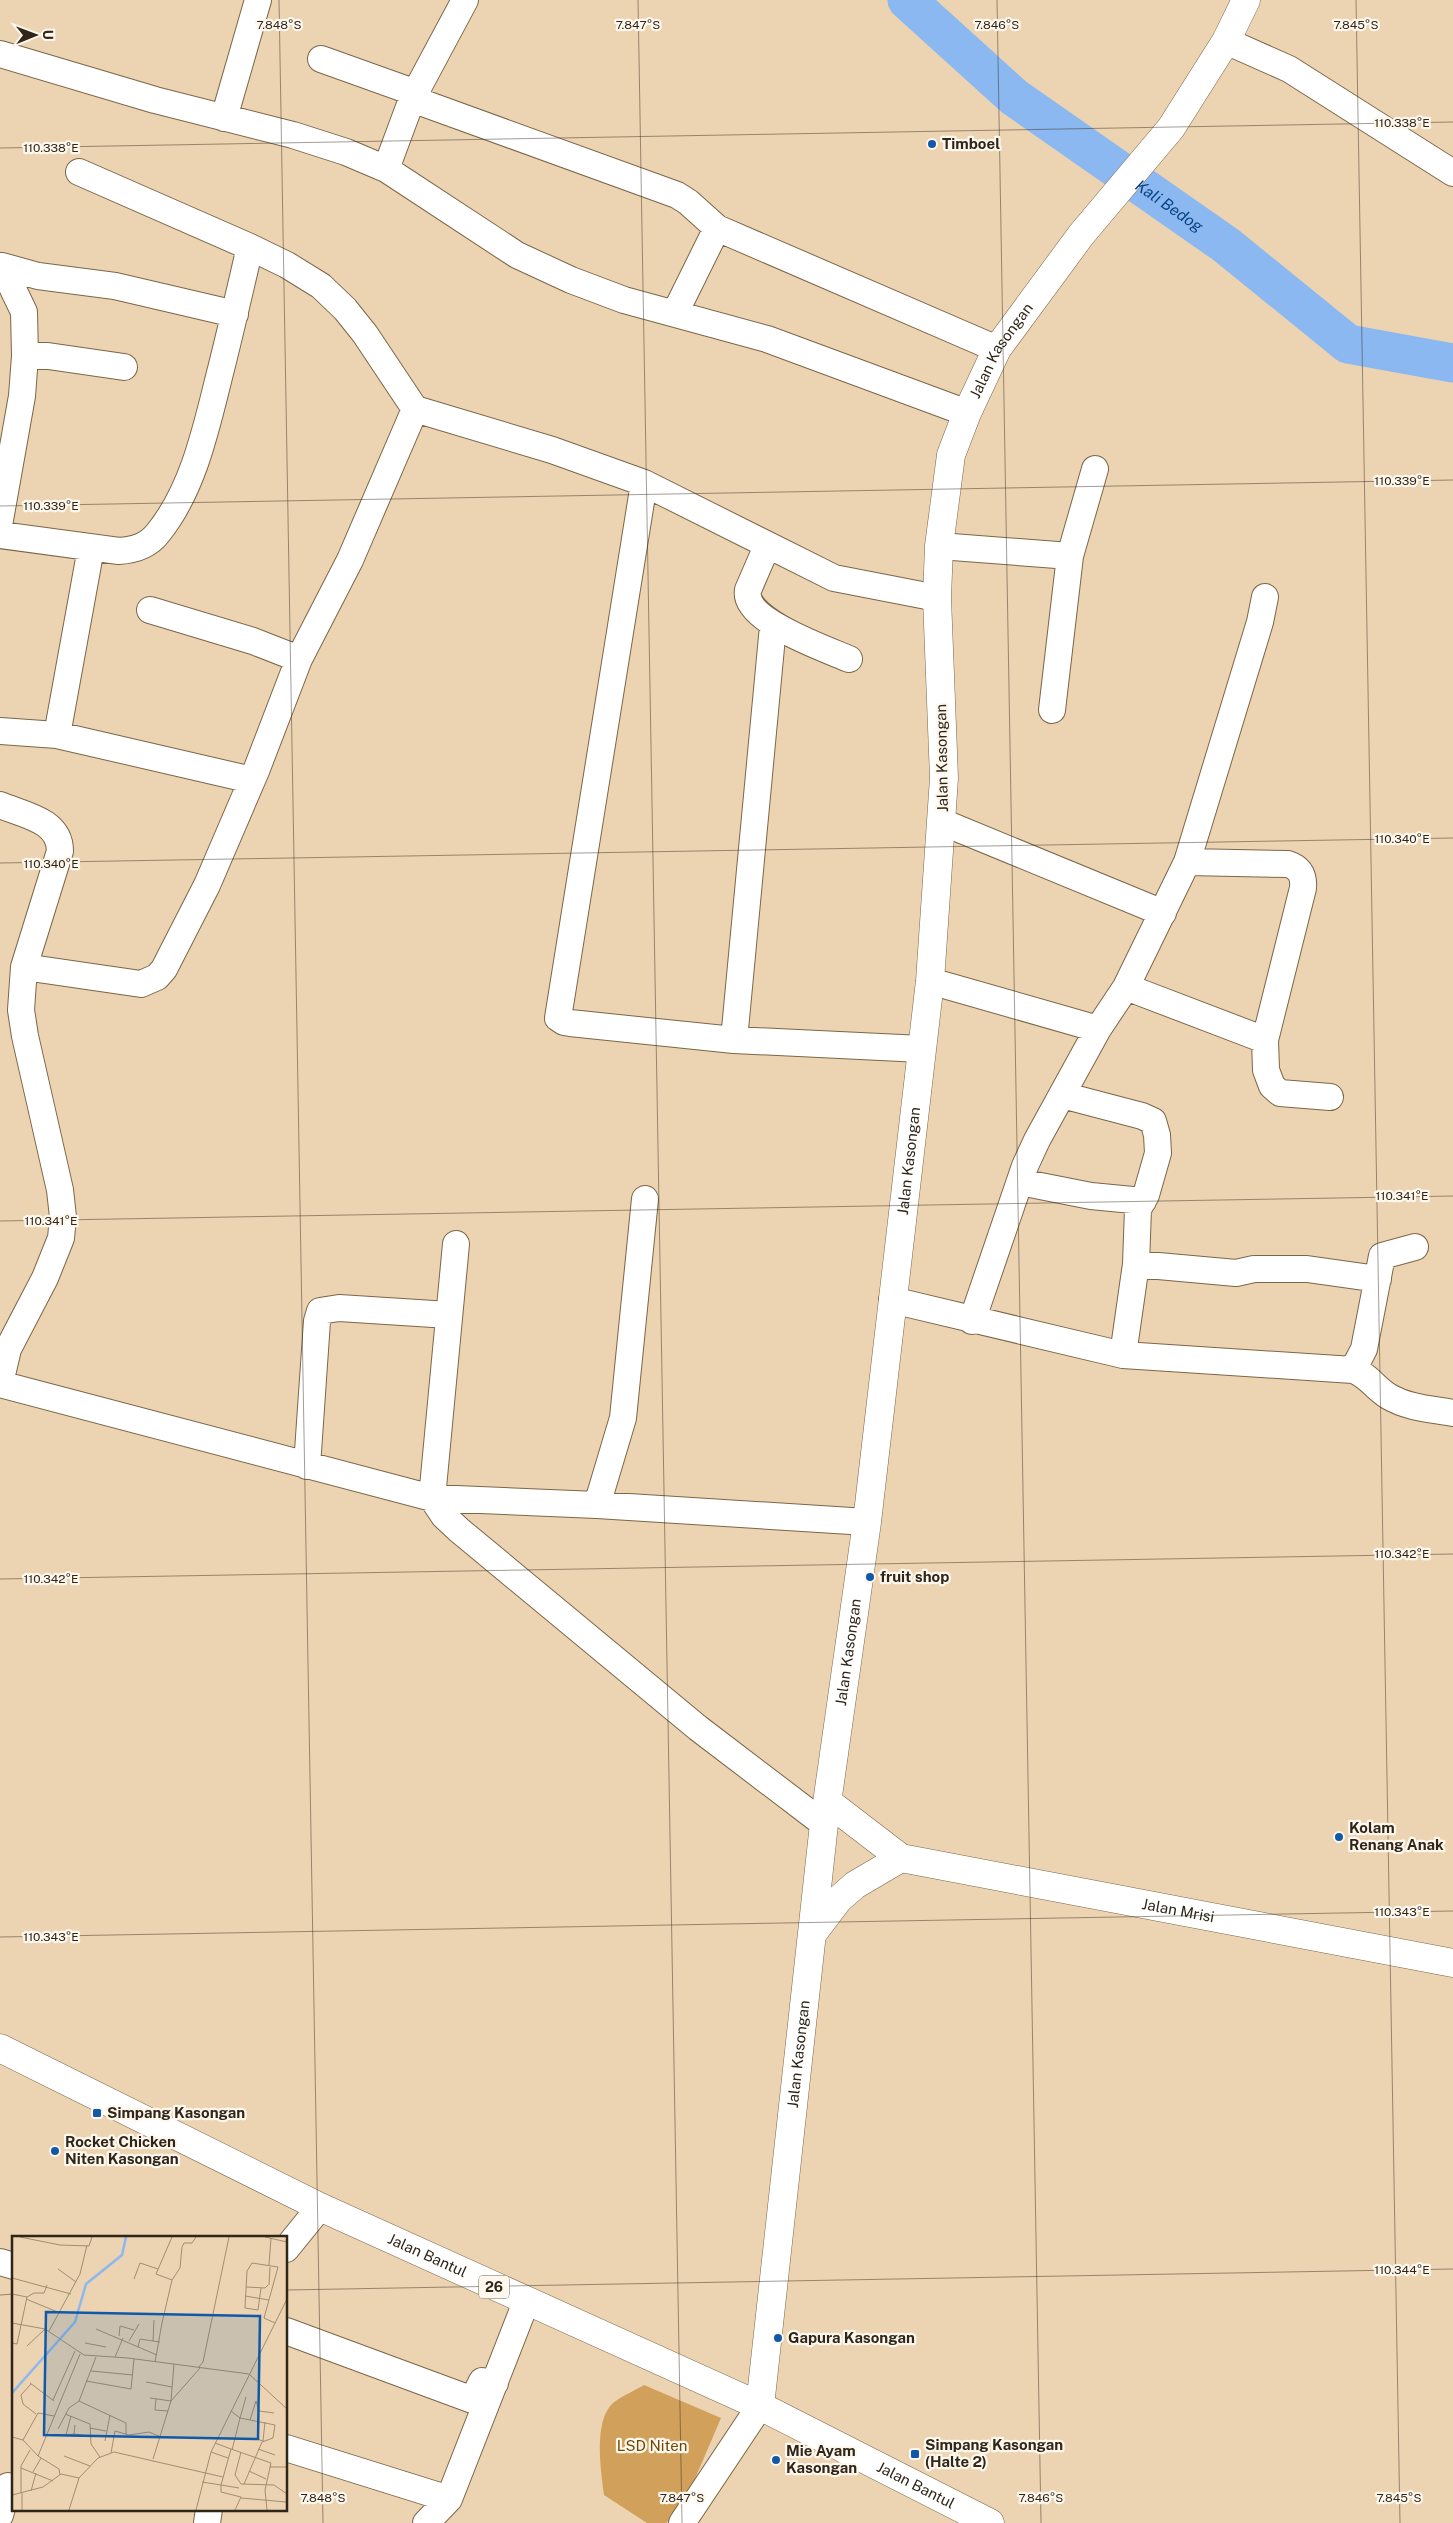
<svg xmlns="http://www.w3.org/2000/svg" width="1453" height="2523" viewBox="0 0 1453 2523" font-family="'Public Sans',sans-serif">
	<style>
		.green { fill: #d1a05a }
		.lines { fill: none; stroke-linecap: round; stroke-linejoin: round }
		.river { stroke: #8bb8f1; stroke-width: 39 }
		.street-casing { stroke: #7c6648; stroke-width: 28 }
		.secondary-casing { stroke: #7c6648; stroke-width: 29 }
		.primary-casing { stroke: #7c6648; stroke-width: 29 }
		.street { stroke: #fff; stroke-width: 26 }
		.secondary { stroke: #fff; stroke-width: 28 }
		.primary { stroke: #fff; stroke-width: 28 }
		.ticks { fill: none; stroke: #2f2619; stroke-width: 1; stroke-opacity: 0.45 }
		.poi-dot { fill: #1059a8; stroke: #fef7ed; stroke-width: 2 }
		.labels { text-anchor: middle; stroke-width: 4.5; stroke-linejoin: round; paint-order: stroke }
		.shield { fill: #fef7ed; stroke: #6d6559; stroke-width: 1 }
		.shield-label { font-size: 14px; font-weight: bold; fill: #2f2619 }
		.poi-label { font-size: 15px; font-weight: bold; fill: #2f2619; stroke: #fef7ed; text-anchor: start }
		.street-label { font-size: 15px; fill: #2f2619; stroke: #fef7ed }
		.park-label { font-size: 15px; fill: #6d4802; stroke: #fef7ed }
		.water-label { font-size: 16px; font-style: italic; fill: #0b4484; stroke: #fef7ed }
		.inset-river { fill: none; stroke: #8bb8f1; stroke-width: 2.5 }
		.inset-road { fill: none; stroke: #a08e74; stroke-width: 1 }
		.view { fill: #1059a8; fill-opacity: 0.15; stroke: #1059a8; stroke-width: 2.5 }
		.inset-edge { fill: none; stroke: #2f2619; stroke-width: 2.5 }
		.ticks-label { font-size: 12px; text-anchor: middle; fill: #2f2619; stroke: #fef7ed; stroke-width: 4.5; stroke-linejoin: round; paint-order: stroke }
	</style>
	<rect width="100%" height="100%" fill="#ecd3b1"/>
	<path class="green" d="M 644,2385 L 721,2418 L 682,2509 L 666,2523 L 647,2523 L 604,2495 C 601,2471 593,2421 613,2403 C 622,2396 634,2391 644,2385 Z"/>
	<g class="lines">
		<path class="river" id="s1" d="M 907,0 L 1014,97 L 1226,245 L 1348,344 L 1453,363"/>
		<defs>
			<path id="street" d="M 1226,41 L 1289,69 L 1453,173
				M 0,54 L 155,100 L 293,135 L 346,152 L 386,169 L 517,255 L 571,280 L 624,300 L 767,339 L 967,413
				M 321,59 L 416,93
				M 412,99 L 677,195 L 688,202 L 717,228 L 997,349
				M 224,118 L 258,0
				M 386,169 L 412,99 L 465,0
				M 79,172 L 250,247 L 287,265 L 321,286 L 345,309 L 365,334 L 415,409 L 552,450 L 644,483 L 834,578 L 937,598
				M 2,266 L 38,276 L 115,286 L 235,314
				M 2,266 L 24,312 L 25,356
				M 675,313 L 717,228
				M 644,483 L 558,1018 L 564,1022 L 570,1023 L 734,1040 L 922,1049
				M 0,520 L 22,396 L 25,356 L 48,356 L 124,367
				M 0,535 L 119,551 C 135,550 148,546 158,533 C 193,490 206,429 219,377 C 230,334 240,290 250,247
				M 767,546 L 748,590 C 742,620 826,649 849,659
				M 939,546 L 1070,556
				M 150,610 L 253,641 L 299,659
				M 1052,710 L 1070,556 L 1095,469
				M 0,731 L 57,735 L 252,780
				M 57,735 L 91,548
				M 0,805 C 24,815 60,820 60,851 L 24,967 L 21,1010 L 25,1036 L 60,1190 L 63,1217 L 61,1238 L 45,1278 L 8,1349 L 0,1383
				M 942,822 L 1163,913
				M 1187,862 L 1288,864 C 1300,868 1304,875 1303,888 L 1265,1040 L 1266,1070 L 1272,1086 L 1280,1093 L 1330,1097
				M 24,967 L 141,984 L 157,977 L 164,969 L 207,885 L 256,771 L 299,659 L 350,560 L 415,409
				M 930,981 L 1098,1029
				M 1126,987 L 1265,1040
				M 734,1040 L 773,626
				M 1062,1095 L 1142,1116 L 1153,1121 L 1157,1135 L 1158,1153 L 1146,1195 L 1138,1209 L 1136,1264
				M 1020,1182 L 1091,1196 L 1143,1201
				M 456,1244 L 432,1498 L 444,1516 L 459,1530 L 698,1728 L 824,1824
				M 892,1300 L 1123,1355 L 1353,1370 C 1368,1375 1375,1388 1388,1396 C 1408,1408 1431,1409 1453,1413
				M 972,1321 L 1025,1166 L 1037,1140 L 1098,1029 L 1126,987 L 1187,862 L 1260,622 L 1265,597
				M 1123,1355 L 1136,1264 L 1236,1273 L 1254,1269 L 1307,1269 L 1378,1279
				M 1353,1370 L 1364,1349 L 1382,1256 L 1415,1247
				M 0,1384 L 432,1498 L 597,1505 L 867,1522
				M 307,1466 L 317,1321 L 320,1311 L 339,1308 L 449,1315
				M 597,1505 L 623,1418 L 645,1199
				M 286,2249 L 320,2207
				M 0,2262 L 14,2266
				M 286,2331 L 470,2399 L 474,2397 L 482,2381 L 495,2383
				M 286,2448 L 449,2499 L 426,2523
				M 449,2499 L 526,2302
				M 0,2515 L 8,2486
				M 207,2523 L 209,2509
				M 682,2523 L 760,2406"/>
			<g id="secondary">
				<path id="s2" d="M 828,1802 L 901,1858 L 1453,1963"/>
				<path d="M 813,1933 L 838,1900 L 855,1885 L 901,1858"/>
				<path id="s3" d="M 760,2406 L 824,1824 L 867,1522 L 930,981 L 944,778 L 937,598 L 939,546 L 951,455 L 967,413 L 997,349 L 1081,235 L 1171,128 L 1226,41 L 1246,0"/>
			</g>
			<g id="primary">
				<path id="s4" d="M 0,2048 L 320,2207 L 760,2406 L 990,2523"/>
			</g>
		</defs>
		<use href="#street" class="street-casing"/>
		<use href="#secondary" class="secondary-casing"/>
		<use href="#primary" class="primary-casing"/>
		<use href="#street" class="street"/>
		<use href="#secondary" class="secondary"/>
		<use href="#primary" class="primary"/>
	</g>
	<path class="ticks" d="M 279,0 L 323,2523M 638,0 L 682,2523M 997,0 L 1041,2523M 1356,0 L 1400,2523M 0,148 L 1453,122M 0,506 L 1453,480M 0,863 L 1453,838M 0,1221 L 1453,1196M 0,1579 L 1453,1554M 0,1937 L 1453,1911M 286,2290 L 1453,2269M 0,2295 L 14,2294"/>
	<g class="poi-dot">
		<circle cx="932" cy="144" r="5"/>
		<circle cx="870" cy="1577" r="5"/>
		<circle cx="1339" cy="1837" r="5"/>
		<rect x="92" y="2108" width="10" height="10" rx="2.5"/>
		<circle cx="55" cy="2151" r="5"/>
		<circle cx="778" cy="2338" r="5"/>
		<rect x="910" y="2449" width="10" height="10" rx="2.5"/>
		<circle cx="776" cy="2460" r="5"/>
	</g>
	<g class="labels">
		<rect class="shield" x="479" y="2275.5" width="30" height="23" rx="4"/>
		<g class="shield-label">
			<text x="494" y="2292">26</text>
		</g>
		<g class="poi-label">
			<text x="942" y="149">Timboel</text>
			<text x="880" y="1582">fruit shop</text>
			<text x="1349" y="1833">Kolam<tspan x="1349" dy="17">Renang Anak</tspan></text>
			<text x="107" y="2118">Simpang Kasongan</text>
			<text x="65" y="2147">Rocket Chicken<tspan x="65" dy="17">Niten Kasongan</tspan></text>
			<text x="788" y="2343">Gapura Kasongan</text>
			<text x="925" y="2450">Simpang Kasongan<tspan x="925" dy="17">(Halte 2)</tspan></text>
			<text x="786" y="2456">Mie Ayam<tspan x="786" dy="17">Kasongan</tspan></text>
		</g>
		<g class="street-label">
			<text dy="5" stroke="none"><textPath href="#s3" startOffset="2079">Jalan Kasongan</textPath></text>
			<text transform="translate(942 758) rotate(-91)" y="5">Jalan Kasongan</text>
			<text dy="5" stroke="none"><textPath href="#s3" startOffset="1254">Jalan Kasongan</textPath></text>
			<text dy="5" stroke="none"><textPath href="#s3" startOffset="759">Jalan Kasongan</textPath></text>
			<text dy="5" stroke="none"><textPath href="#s2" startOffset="374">Jalan Mrisi</textPath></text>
			<text dy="5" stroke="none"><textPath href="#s3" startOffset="354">Jalan Kasongan</textPath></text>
			<text dy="5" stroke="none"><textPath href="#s4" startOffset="475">Jalan Bantul</textPath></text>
			<text dy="5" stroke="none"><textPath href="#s4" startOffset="1015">Jalan Bantul</textPath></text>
		</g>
		<g class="park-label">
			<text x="652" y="2451">LSD Niten</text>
		</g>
		<g class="water-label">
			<text dy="6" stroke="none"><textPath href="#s1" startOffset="334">Kali Bedog</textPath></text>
		</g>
	</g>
	<g transform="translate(12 2236)">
		<rect width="275" height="275" fill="#ecd3b1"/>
		<path class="inset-river" d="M 0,157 L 63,86 L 74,48 L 110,19 L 114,1"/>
		<path class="inset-road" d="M 8,1 L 48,9 L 77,10 L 80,1M 160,1 L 144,38 L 160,44M 253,1 L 275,6M 257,29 L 259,2M 46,33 L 64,46M 0,42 L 59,58M 122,43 L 128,27 L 146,33M 257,49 L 258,31M 234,51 L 253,52 L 256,49M 249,52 L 246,74 L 233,72 L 235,35 L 240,27 L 266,31 L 252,82 L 263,87M 0,58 L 15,61M 233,60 L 257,64M 14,63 L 48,77M 142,84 L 141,105 L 148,106M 0,87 L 33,93 L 72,119 L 116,122 L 237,138M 84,93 L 145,119M 37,95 L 68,38 L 75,9M 107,100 L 108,90 L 122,94M 117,105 L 127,88M 0,107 L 5,108 L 15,61 L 22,57 L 32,57 L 35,49M 73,107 L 94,111M 15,110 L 33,93M 126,111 L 128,103 L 141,105M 103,121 L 111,102M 143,126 L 150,87 L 160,44 L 168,32 L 170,11 L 172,7 L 180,7 L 184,1M 186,132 L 191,126 L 217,1M 79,135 L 121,139M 237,138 L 275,173M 74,145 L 119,153 L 122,123M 134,146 L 160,151M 18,147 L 42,165M 19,148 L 9,159 L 11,168 L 24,178M 138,162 L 159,165 L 188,132M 144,163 L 143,174 L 156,175M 41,164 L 63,115M 67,165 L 114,187 L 114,199M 219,175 L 228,182 L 263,189 L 261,202 L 250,206 L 232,248M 53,178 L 78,188 L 79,208 L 88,221M 59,180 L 54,199 L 62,198M 228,182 L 234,161M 238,184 L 244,165 L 247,175 L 262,177M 63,189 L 62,198 L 77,200M 78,192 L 94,195M 46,193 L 57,172 L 67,165 L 84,121M 0,201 L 11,204 L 26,220 L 47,233 L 48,239M 242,202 L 251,205 L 253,186M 11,204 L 26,177 L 42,180M 93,205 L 98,179M 219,213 L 259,227 L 253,254 L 255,274M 246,213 L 263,219M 220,214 L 228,182M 199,216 L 216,222M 229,216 L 223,239 L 229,248 L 262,249 L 275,258M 99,217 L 103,195 L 117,199 L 137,196 L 149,201M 26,220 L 68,118M 52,220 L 78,230M 141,223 L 159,165 L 162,128M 258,231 L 275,231M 9,232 L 41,245M 237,235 L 254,243M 21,236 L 29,222M 190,246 L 209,249 L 219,213 L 203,207M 19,255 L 24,237M 9,257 L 9,230 L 18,214M 0,259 L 31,251 L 49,238 L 67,242M 229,262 L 274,266M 10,274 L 10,257M 57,274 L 67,242 L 86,222 L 102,216 L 211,241M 184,274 L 199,216 L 275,63M 223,274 L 229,261 L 209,256 L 209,249 L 227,252"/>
		<path class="view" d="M 34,76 L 248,80 L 246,203 L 32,199 Z"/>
		<rect width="275" height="275" class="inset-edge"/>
	</g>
	<g class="ticks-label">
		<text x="279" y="29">7.848°S</text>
		<text x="638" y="29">7.847°S</text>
		<text x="997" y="29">7.846°S</text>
		<text x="1356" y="29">7.845°S</text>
		<text x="1402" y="127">110.338°E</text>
		<text x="51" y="152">110.338°E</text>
		<text x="1402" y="485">110.339°E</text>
		<text x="51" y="510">110.339°E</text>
		<text x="1402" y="843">110.340°E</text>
		<text x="51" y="868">110.340°E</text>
		<text x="1402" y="1200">110.341°E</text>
		<text x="51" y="1225">110.341°E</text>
		<text x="1402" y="1558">110.342°E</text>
		<text x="51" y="1583">110.342°E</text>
		<text x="1402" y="1916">110.343°E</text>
		<text x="51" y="1941">110.343°E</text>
		<text x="1402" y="2274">110.344°E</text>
		<text x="323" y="2502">7.848°S</text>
		<text x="682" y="2502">7.847°S</text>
		<text x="1041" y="2502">7.846°S</text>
		<text x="1399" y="2502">7.845°S</text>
	</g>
	<g transform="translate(35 35) rotate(89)" stroke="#fef7ed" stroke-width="4" paint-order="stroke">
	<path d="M0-4L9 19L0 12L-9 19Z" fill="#2f2619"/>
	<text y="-8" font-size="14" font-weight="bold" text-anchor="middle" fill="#2f2619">U</text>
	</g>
</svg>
